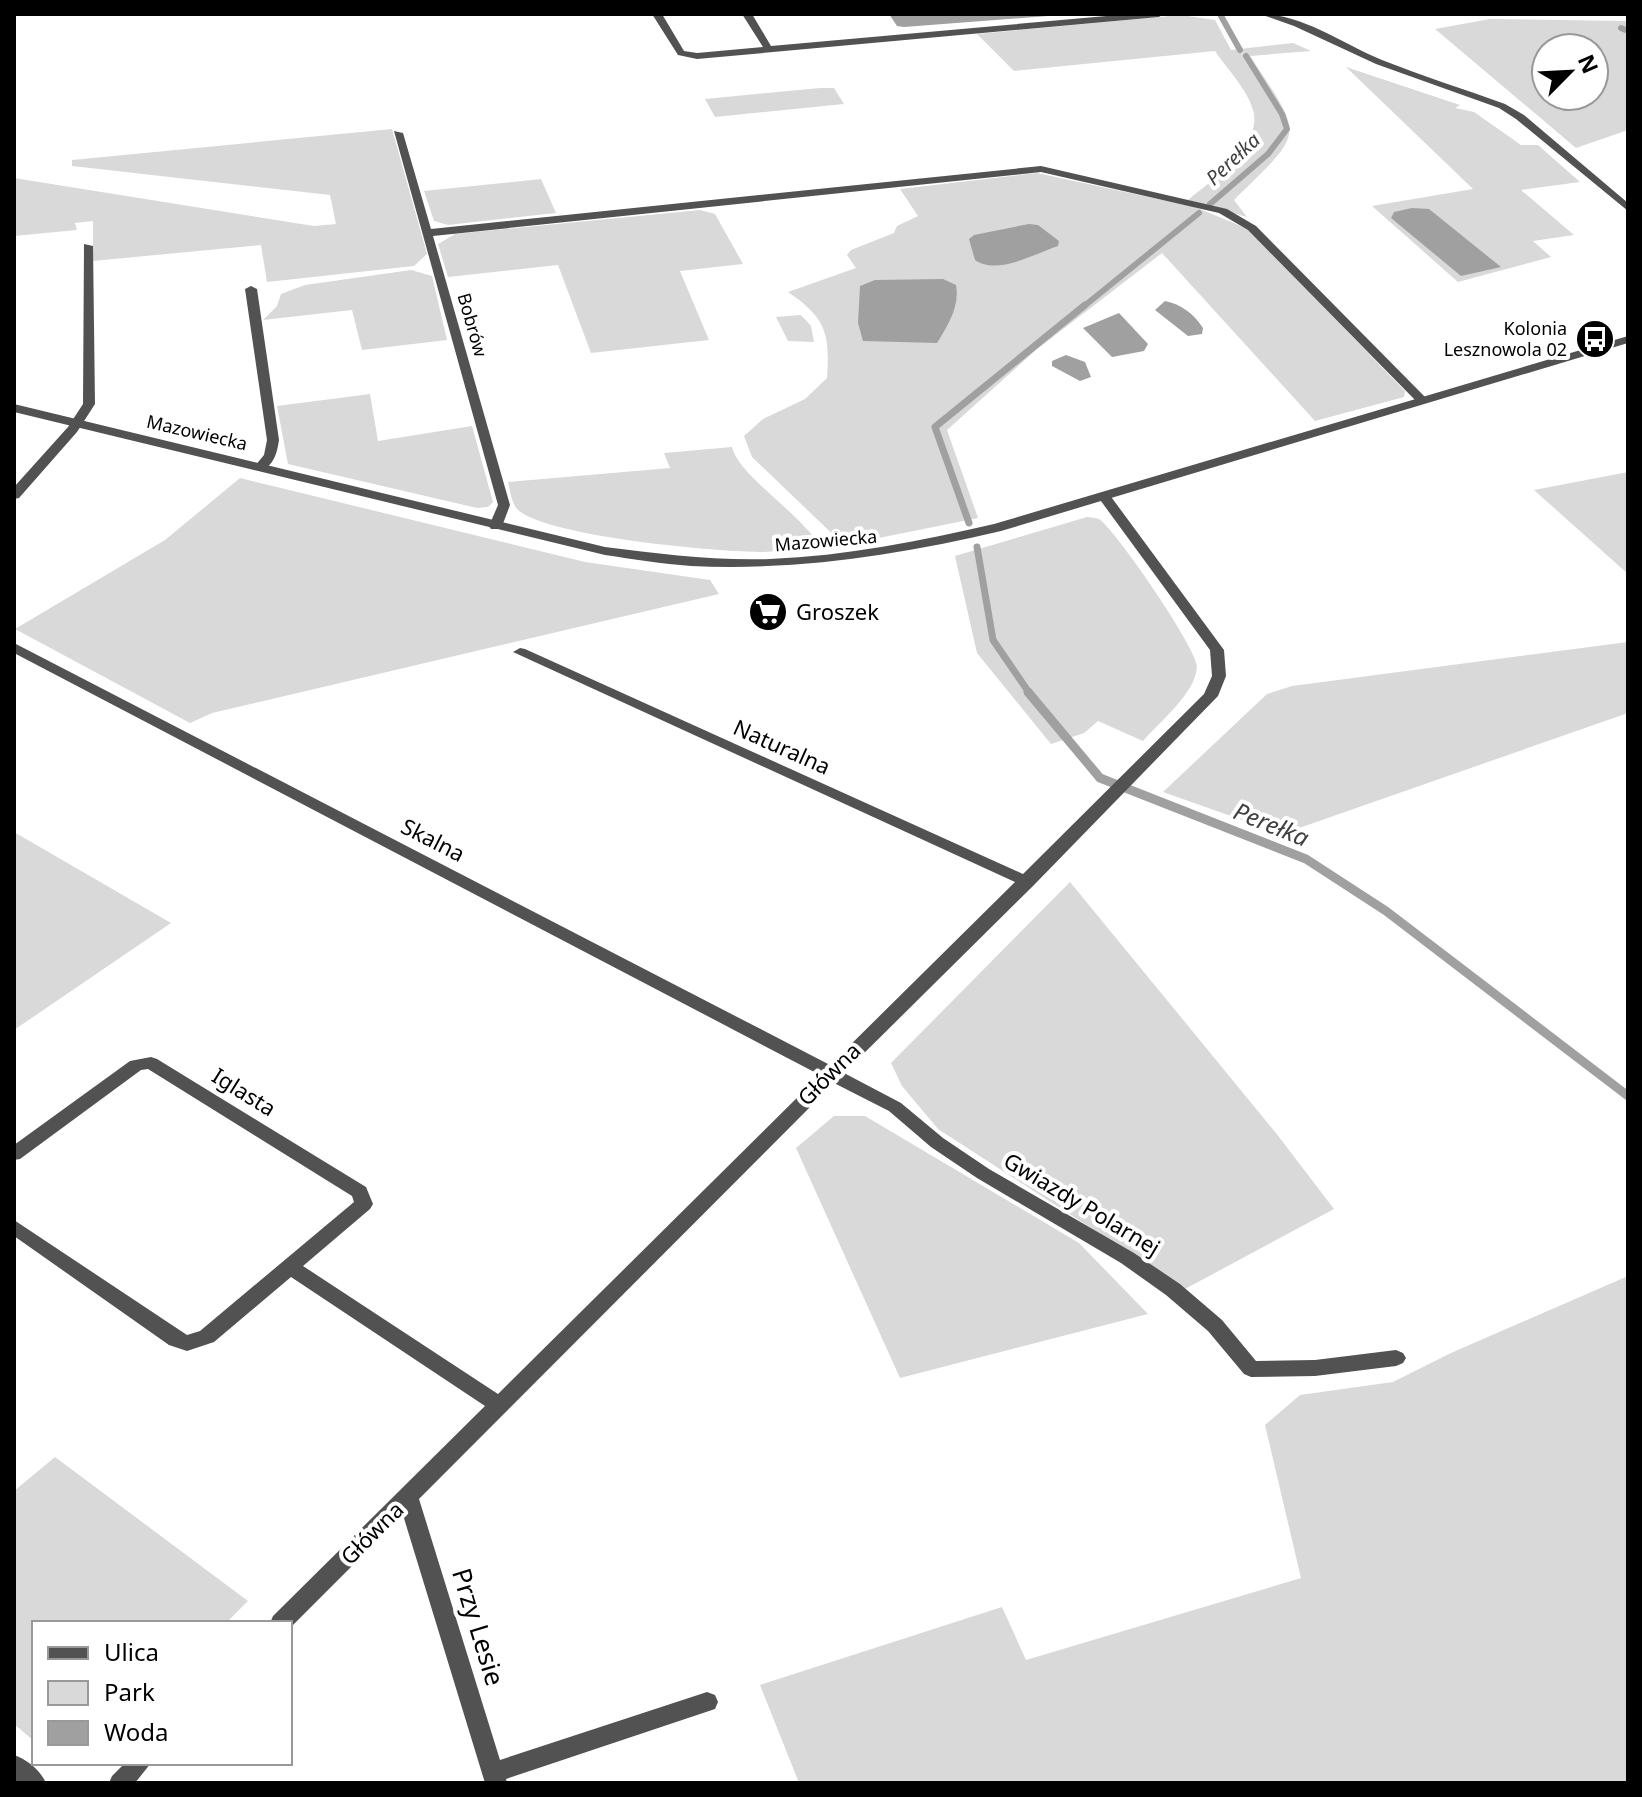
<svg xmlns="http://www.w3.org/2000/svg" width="1642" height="1797" viewBox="0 0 1642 1797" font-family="'Noto Sans',sans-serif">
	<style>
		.green { fill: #d9d9d9; fill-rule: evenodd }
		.water { fill: #a0a0a0 }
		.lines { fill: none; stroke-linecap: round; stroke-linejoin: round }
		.stream-far2 { stroke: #a0a0a0; stroke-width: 6 }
		.stream-far1 { stroke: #a0a0a0; stroke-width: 7 }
		.stream { stroke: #a0a0a0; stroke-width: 9 }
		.minor { fill: #525252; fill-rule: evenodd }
		.tertiary { fill: #525252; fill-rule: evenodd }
		.labels { text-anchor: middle; stroke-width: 8; stroke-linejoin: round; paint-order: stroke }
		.far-street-label { font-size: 18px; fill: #000; stroke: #fff }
		.far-poi-label { font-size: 18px; fill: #000; stroke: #fff; text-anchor: end }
		.far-water-label { font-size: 20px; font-style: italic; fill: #414141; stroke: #fff }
		.poi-label { font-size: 22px; fill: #000; stroke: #fff; text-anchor: start }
		.street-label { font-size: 22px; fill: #000; stroke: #fff }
		.water-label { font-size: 24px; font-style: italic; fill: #414141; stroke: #fff }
		.near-street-label { font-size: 26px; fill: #000; stroke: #fff }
	</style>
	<rect width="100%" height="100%" fill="#fff"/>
	<path class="green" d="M 1181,15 L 1215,20 L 1231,50 L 1293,43 L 1311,51 L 1250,56 C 1305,139 1305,130 1234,200 L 1247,217 L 1188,200 C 1211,181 1259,149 1254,114 C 1250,92 1227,69 1215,51 L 1014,71 L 977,34 Z
		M 1490,19 L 1628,21 L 1628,130 L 1576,148 L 1435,29 ZM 1546,48 L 1594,48 L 1594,96 L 1546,96 Z
		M 1346,67 L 1460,105 L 1455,108 L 1474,112 L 1521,145 L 1538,145 L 1580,182 L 1521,190 L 1574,235 L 1533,241 L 1551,257 L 1458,282 L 1372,206 L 1473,189 Z
		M 820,88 L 834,88 L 844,104 L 715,117 L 705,99 Z
		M 392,129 L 427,254 L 414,266 L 267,282 L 261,245 L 93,261 L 93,221 L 75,223 L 77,230 L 14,236 L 14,178 L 314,226 L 336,224 L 330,195 L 72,166 L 72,160 Z
		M 1037,173 L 1195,207 L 1248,229 L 1405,391 L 1404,397 L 1315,421 L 1162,253 L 1036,350 L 947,430 L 978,518 L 844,545 L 752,457 L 744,436 L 763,419 L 805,399 L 827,378 C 830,333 826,318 788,292 L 856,268 L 847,255 L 851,250 L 894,233 L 897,226 L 918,216 L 900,189 Z
		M 541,179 L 556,213 L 448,225 L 434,221 L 424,191 Z
		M 700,210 L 715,214 L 743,264 L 680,271 L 709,340 L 591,353 L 558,265 L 448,277 L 438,244 L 455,234 Z
		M 411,270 L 432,276 L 447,340 L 362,350 L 352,310 L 263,320 L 277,306 L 281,294 L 305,285 Z
		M 801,315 L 811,326 L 814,342 L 788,341 L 776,317 Z
		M 370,394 L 378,441 L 472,426 L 493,502 L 488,507 L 477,508 L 288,464 L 277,406 Z
		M 732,447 C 738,475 801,514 819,545 C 801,547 782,551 764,552 C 718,552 549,537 518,510 C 512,504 510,491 508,482 L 670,468 L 664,453 Z
		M 1628,472 L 1628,574 L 1534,490 Z
		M 240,478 L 585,562 L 710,580 L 719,594 L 212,713 L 190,723 L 15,629 L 165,540 Z
		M 1087,517 C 1090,517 1096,518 1099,519 C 1115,529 1198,650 1197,667 C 1195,694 1160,721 1143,741 L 1098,721 L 1084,733 L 1051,744 L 977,653 L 955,556 Z
		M 1628,642 L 1628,713 L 1282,834 L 1163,792 L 1267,694 L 1292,686 Z
		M 14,832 L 171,923 L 14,1030 Z
		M 1070,882 L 1276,1133 L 1334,1209 L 1185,1289 L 938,1129 L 902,1086 L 891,1063 Z
		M 834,1116 L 865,1116 L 1079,1243 L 1148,1314 L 900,1378 L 796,1148 Z
		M 1628,1276 L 1628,1783 L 799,1783 L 760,1685 L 1002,1607 L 1026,1660 L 1301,1578 L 1265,1425 L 1300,1395 L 1393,1382 L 1451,1353 Z
		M 55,1457 L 248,1601 L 226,1623 L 34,1623 L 34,1741 L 14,1724 L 14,1491 Z"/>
	<path class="water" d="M 889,14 L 1073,14 L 904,27 L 897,26 Z
		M 1412,208 L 1429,209 L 1501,267 L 1461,276 L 1391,218 L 1394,212 Z
		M 1029,224 L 1038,225 L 1059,241 L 1058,246 C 1036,253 997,276 975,260 L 969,239 L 974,235 Z
		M 943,279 L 956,285 C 960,306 948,325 937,343 L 863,341 L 858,323 L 860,286 L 875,280 Z
		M 1165,301 C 1181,304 1194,314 1203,328 L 1202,334 L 1188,336 L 1155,310 Z
		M 1119,313 L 1148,344 L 1144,351 L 1112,357 L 1083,328 Z
		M 1066,355 L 1085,362 L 1091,377 L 1080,381 L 1052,366 L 1052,361 Z"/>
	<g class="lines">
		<path class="stream-far2" d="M 1221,16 L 1240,50
			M 1621,28 L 1628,31
			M 1210,204 L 1268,154 L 1287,129 L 1282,114 L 1246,56
			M 1083,307 L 1199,213"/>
		<path class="stream-far1" d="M 969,523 L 935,427 L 1085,305
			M 977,547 L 993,640 L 1030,694"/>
		<path class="stream" d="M 1028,692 L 1100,778 L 1306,859 L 1386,911 L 1628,1096"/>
		<path class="minor" d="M 652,14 L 662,14 L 684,51 L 697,53 L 763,47 L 742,14 L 752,14 L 771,46 L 1129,14 L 1164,14 L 1159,17 L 697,59 L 678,55 Z
			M 1260,14 C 1303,14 1343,44 1382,60 C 1422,76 1464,89 1505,104 L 1524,115 L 1628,203 L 1628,211 L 1516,119 L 1499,108 L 1376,64 L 1294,26 Z
			M 394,131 L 403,133 L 431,229 L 1041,166 L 1227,209 L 1256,226 L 1428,400 L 1426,403 L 1418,403 L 1248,230 L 1219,213 L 1041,172 L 433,236 L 510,505 L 501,529 L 491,529 L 489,526 L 498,505 Z
			M 84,244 L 93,246 L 95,404 L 77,432 L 19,498 L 14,499 L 14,487 L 68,427 L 83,404 Z
			M 251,286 L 257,289 L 279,440 C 277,453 274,466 260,471 L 254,467 L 264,455 L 267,440 L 245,289 Z
			M 1104,493 L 1109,494 L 1224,650 L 1226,676 L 1218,696 L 1033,886 L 844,1073 L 901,1103 L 943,1138 L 989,1169 L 1134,1253 L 1180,1284 L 1222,1320 L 1256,1361 L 1315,1360 L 1396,1350 L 1403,1353 L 1406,1358 L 1403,1363 L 1396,1366 L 1315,1376 L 1251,1377 L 1244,1374 L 1208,1331 L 1166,1295 L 1121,1263 L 977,1178 L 931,1147 L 889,1111 L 834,1083 L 419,1499 L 500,1760 L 707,1692 L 715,1695 L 718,1702 L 715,1709 L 506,1779 L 507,1783 L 485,1783 L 403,1515 L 290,1628 L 290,1623 L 270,1623 L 273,1616 L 485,1406 L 291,1277 L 214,1342 L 187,1351 L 169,1345 L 14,1236 L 14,1220 L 187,1335 L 200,1331 L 354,1202 L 352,1196 L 148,1069 L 141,1070 L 20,1159 L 14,1160 L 14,1145 L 130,1061 L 151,1057 L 157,1059 L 366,1187 L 373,1204 L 370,1209 L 303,1266 L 498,1394 L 820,1075 L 14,653 L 14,643 L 830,1065 L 1015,882 L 513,652 L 520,648 L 525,649 L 1023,874 L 1204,694 L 1212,676 L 1210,650 L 1098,497 Z
			M 14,1755 C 27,1759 41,1771 46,1783 L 18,1783 L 14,1779 Z
			M 125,1763 L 151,1763 L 135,1783 L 109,1783 L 112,1776 Z"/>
		<path class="tertiary" d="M 1628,336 L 1628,343 L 1001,531 C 899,555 796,571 691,566 C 662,564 633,559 605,555 L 14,412 L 14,404 L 605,547 C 660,554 715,561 770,559 C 846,556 920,541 994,524 Z"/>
	</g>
	<defs>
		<symbol id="bus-disc" viewBox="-11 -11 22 22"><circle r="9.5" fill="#000" stroke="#fff"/><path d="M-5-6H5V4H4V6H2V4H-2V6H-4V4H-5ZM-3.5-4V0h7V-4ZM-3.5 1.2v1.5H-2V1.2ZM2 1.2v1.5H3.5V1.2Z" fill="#fff"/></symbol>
		<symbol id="supermarket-disc" viewBox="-11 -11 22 22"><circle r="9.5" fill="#000" stroke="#fff"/><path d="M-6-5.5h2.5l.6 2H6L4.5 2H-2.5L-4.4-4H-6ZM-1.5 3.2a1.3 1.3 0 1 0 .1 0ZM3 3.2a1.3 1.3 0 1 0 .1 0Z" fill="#fff"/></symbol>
	</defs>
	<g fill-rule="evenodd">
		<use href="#bus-disc" x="1573" y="317" width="44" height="44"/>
		<use href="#supermarket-disc" x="746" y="590" width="44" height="44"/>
	</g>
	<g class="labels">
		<g class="far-street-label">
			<text transform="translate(472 325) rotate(74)" y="6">Bobrów</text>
			<text transform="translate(197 433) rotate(13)" y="6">Mazowiecka</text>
			<text transform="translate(826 541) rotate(-5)" y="6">Mazowiecka</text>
		</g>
		<g class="far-poi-label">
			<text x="1567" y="335">Kolonia<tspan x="1567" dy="21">Lesznowola 02</tspan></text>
		</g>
		<g class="far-water-label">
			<text transform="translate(1233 159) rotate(-43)" y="7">Perełka</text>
		</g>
		<g class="poi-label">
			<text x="796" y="620">Groszek</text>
		</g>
		<g class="street-label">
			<text transform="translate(782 747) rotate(24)" y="8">Naturalna</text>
			<text transform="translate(433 840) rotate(27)" y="8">Skalna</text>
			<text transform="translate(829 1074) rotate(-45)" y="8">Główna</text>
			<text transform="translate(244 1092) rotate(32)" y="8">Iglasta</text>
			<text transform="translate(1082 1204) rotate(31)" y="8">Gwiazdy Polarnej</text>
			<text transform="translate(372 1533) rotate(-45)" y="8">Główna</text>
		</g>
		<g class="water-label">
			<text transform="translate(1271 825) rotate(22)" y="8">Perełka</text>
		</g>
		<g class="near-street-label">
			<text transform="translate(478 1627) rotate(73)" y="9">Przy Lesie</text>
		</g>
	</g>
	<rect width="1642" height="1797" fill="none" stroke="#000000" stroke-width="32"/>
	<rect x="32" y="1621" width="260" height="144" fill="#ffffff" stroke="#999999" stroke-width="2"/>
	<rect x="48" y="1647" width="40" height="12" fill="#525252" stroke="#999999" stroke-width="2"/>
	<text x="104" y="1661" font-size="24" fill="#000000">Ulica</text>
	<rect x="48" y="1681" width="40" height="24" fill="#d9d9d9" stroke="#999999" stroke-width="2"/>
	<text x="104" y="1701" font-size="24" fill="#000000">Park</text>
	<rect x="48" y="1721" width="40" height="24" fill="#a0a0a0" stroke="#999999" stroke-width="2"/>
	<text x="104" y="1741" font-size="24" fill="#000000">Woda</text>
	<g transform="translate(1570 72) rotate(66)"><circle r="38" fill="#ffffff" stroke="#999999" stroke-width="2"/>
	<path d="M0-6L14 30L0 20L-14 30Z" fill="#000000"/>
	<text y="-12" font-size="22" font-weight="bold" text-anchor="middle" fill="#000000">N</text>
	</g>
</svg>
